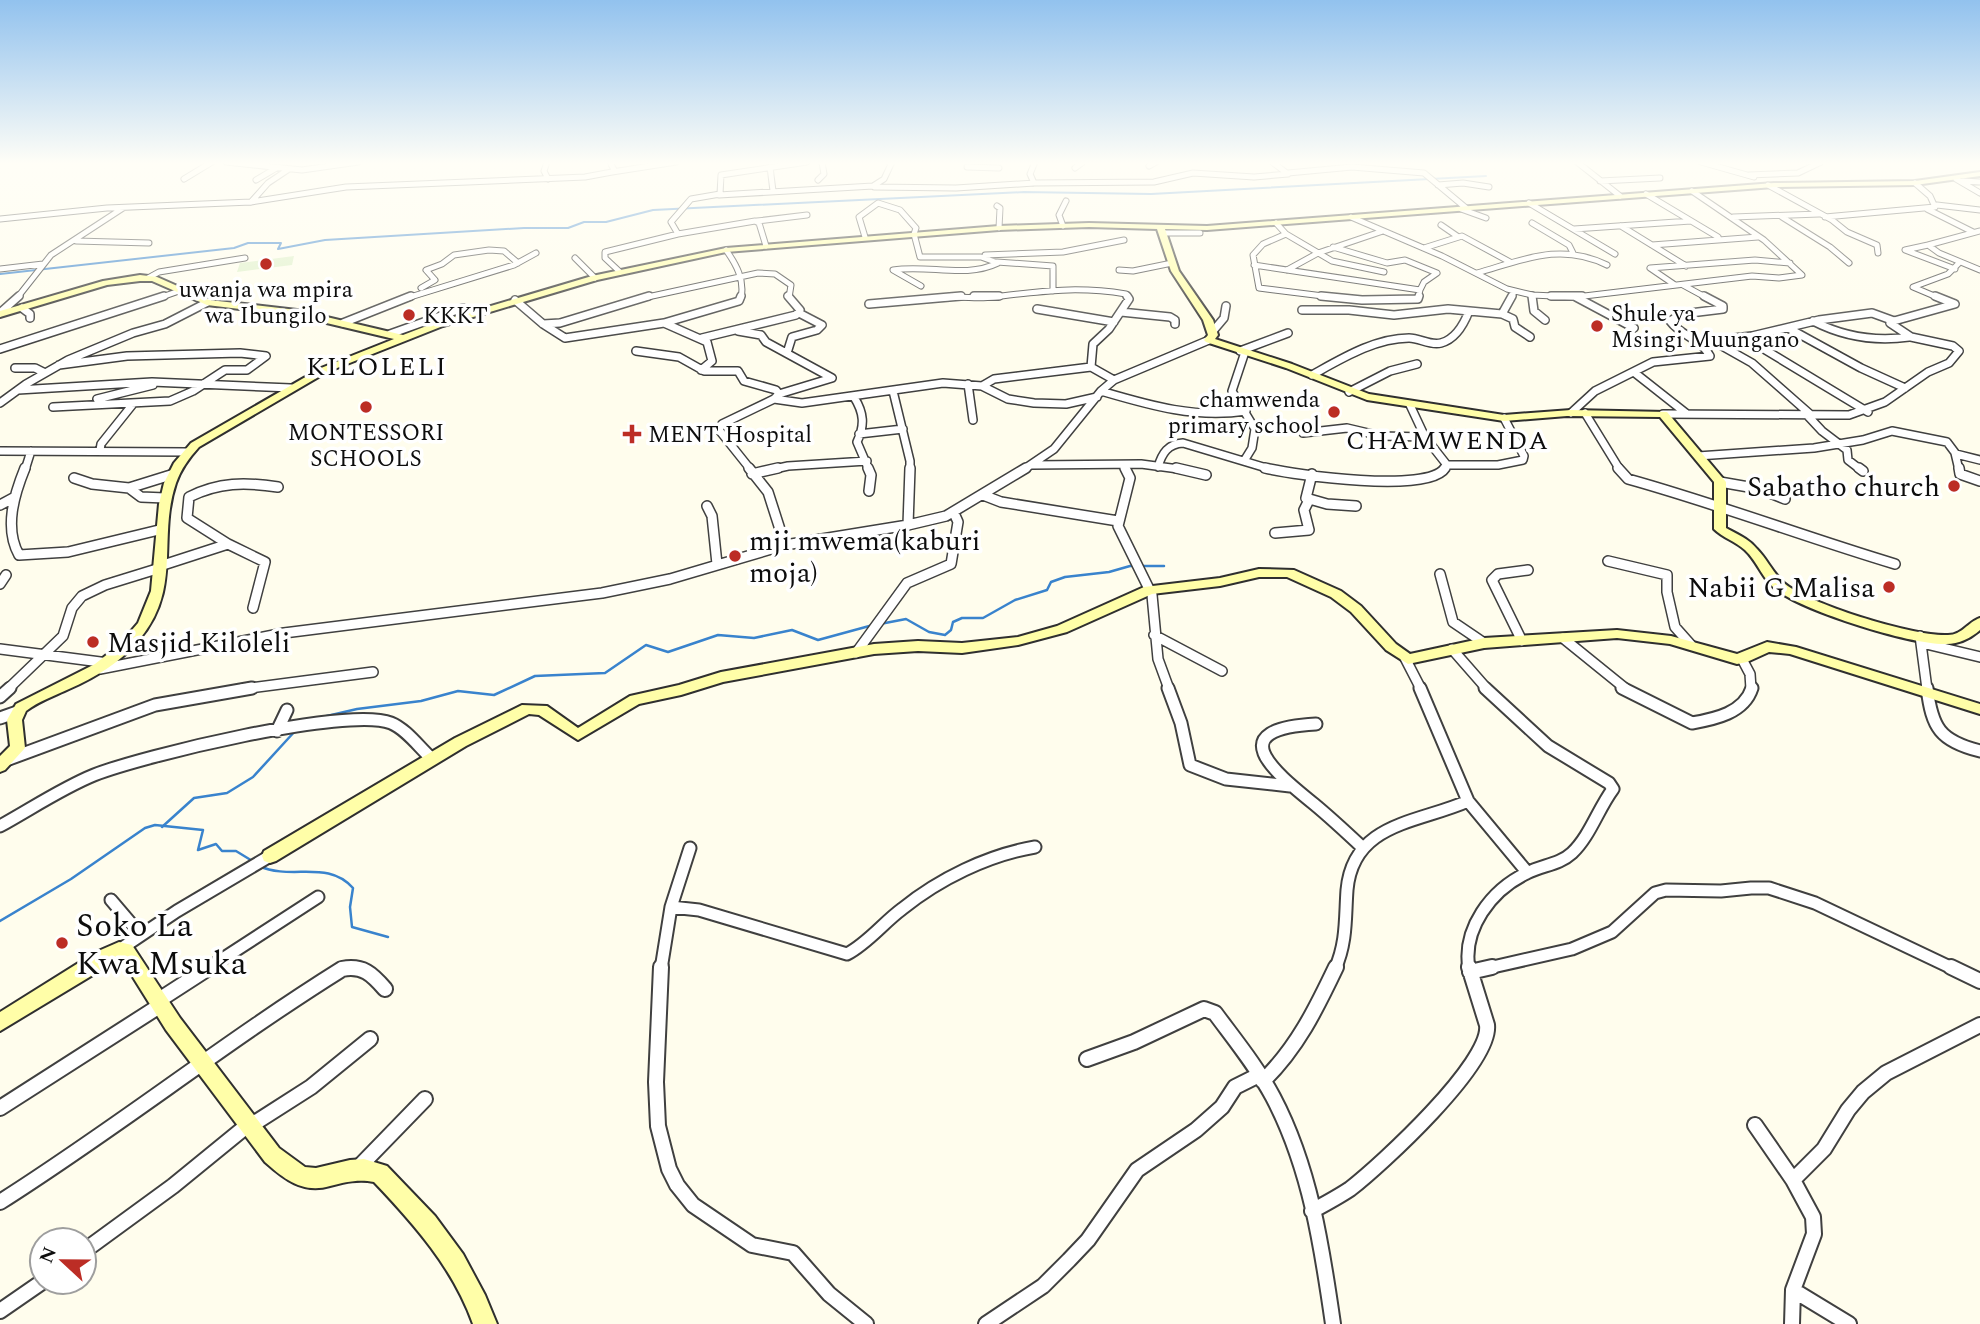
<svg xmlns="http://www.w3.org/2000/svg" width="1980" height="1324" font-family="Spectral,serif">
<rect width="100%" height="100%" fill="#fffded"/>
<path fill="#def0c8" d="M294 256 292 265 237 272 240 263Z"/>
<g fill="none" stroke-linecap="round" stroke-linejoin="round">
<path stroke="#3983cd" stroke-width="2" d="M0 274 234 248 248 243H281L278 249 325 240 524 228H568L584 222H606L653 210 1024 192 1151 194 1486 176"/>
<path stroke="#3983cd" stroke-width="2.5" d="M880 624 906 619 929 632 945 635 951 630 953 622 962 618H983L1015 600 1047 590 1051 582 1065 577 1109 572 1130 566H1164
M314 719 357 709 421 701 458 691 494 695 535 676 605 673 646 645 668 652 718 635 754 638 792 630 818 640 873 625
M162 827 194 798 227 793 253 777 296 730
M259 866C292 881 327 859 353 888L350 907 352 927 388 937
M0 921 71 879 145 828 155 825 203 830 198 850 216 844 222 851H236L254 862"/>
<g stroke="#404040" stroke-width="7">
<path id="street-far4" d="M226 162 302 170 358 162
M547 162 544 171 548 179
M1577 162 1620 196
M1701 162 1754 177
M1149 166 1156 162
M770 167 773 191
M967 167 999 168
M1075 168 1083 162
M612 172 676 162
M1288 173 1352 167 1424 173 1466 208
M1749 175 1798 173 1821 162
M184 179 212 162
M1956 179 1980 193
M256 180 278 167
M818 180 824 174 822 162
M1600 181 1660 178
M1963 181 1980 182
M1034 183 1030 174 1035 162
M1438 185 1463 183 1489 187
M1768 185 1832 220 1847 232 1877 245 1878 253
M874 187 956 188 1034 183 1154 182 1193 173 1254 177 1288 174 1272 162
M1646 194 1718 237
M719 195 873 186 884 179 892 162
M251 202 268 183 289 169
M1529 203 1615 254
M1937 205 1980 210
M997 206 1000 208 999 228
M1461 209 1486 218
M1927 209 1973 232
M1351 217 1442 256 1507 289 1532 295 1576 297 1752 276 1779 278 1802 275 1764 240 1692 191
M1733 217 1819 214
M1782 217 1830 247 1849 263
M1825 217 1935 207 1930 196 1915 183
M0 219 107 208 251 202 346 187 585 177 612 172 614 170 610 162
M757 221 807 215
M1276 223 1286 234 1263 244 1253 255 1259 288 1339 298
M1532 223 1569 245 1573 253
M1441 225 1457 236
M1063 226 1059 215 1066 201
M1621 226 1686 266
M1574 229 1691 221
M1980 231 1928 245 1939 253 1980 270
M1165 233H1200
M678 234 755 221 759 223 766 246
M1286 234 1332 261 1384 272
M865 237 859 217 878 203 900 210 916 228 914 234 920 257H981L998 263C965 279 928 264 893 270L921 286
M76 241 149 243
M1652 245 1758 237
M1928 245 1905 250 1955 269
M1424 248 1462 236 1510 262
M726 250C736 264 745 280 741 298
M985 255 1063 252 1124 240
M575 258 595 278
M997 262 1053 266V291
M1254 265 1420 290 1424 282 1437 273 1405 260 1387 263 1333 247
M0 269 43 264
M1119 270 1133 271 1172 263
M1287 270 1318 253 1383 231
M620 272 605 258V252L678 234 671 222 691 199 720 194 721 175 807 162
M1477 273C1523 260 1560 242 1607 265
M148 278 159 272 245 258
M1675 285 1650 268 1755 260 1790 263
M1683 285 1707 298
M421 288 435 280 426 270 442 264 454 255 489 250 504 251 518 263
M1532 295V298
M17 298 51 255 123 208
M159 298 179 291
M407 298 514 265 536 253
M643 298 758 273 775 274 791 285 789 298
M944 298C961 296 977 299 994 297 1042 291 1077 286 1126 294L1128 298
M1418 298 1420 290
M1511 298 1514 292
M1939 298 1913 287 1948 274 1960 262"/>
</g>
<g stroke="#404040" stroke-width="10">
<path id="street-far3" d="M974 296H999
M1321 296 1362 300 1418 299 1419 296
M1532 296 1534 311 1545 320
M1551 296H1582
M1576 297 1634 328
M515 300 543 324 565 338 664 323 707 342 712 361 701 370
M869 304 961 296
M22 308 30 314V318
M1037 309 1114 322
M1302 310H1349L1394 315 1448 309 1502 314 1512 296
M1121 312 1170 317 1175 320V324
M0 313 19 296
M1502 314 1513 319 1515 327 1530 337
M1813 321C1844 337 1874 342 1909 337
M343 323 411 296
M664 323 739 301 741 296
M543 324 560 323 649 296
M1790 329 1861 368 1905 388
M738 331 761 335 766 342 832 378 779 394
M1213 331 1224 318 1226 306
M390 334 463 308
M1744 337 1868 412
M702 338 796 315 800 310 788 296
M1713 341 1752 363 1811 415
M1698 342 1752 336 1819 320 1872 313 1894 321 1955 304 1935 296
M0 349 164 296
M636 351 679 357 704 371H738L744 381 776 390 779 394 774 399 722 424 719 430 751 470
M1240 351 1288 333
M787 353 792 337 817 330 822 325 799 313
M15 368H35L45 373
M1635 373 1687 414
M1312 375C1341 359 1375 338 1409 338 1420 338 1430 346 1441 343 1456 339 1464 324 1469 311
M1114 380 1091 367 1093 344 1109 329 1129 299 1127 296
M968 384 973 420
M982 386 994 379 1091 367
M18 390 152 382 291 388
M893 391 910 461V470
M1101 391C1149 405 1195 419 1246 411
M1349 392 1390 371 1417 364
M854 397C864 413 865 425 857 442L869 470
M97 399 153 385
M774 399 802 403 943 383 982 386 1008 399 1034 403 1066 404 1097 397
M0 403 26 384 68 360 133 333 165 324 208 302
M1410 405 1425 437 1447 465 1444 470
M53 407 170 401 193 391 225 370H247L266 356 240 353 127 356 59 365
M1571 413 1595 391 1653 362 1710 356C1701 339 1681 336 1670 321L1682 314 1723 309V306L1704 296
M1585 413 1620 470
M1663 414 1849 415 1885 402 1928 372 1949 363 1959 351 1953 346 1911 337 1890 323 1894 321
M1808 416 1822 431 1847 450 1848 460 1861 470
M1303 433 1347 428 1381 436 1425 437
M859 434 903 429
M100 450 101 444 133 404
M0 451 187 452
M1955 453 1959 470
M1698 456 1814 448 1863 440 1892 431 1947 442 1956 454 1980 460
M1244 461 1252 448 1255 429 1232 391 1245 352
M1032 465 1141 464 1186 470
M1124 465 1126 470
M1447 465H1498L1523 460 1524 456 1504 418
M1158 467C1162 453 1168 444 1183 443L1273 470
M25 470 31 451
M770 470 788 466 867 461
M1023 470 1054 449 1101 391 1114 380 1209 340"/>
</g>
<g stroke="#404040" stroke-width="12">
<path id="street-far2" d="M25 468C14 495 4 528 19 555L68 552 163 529
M749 468 768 492 785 545
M868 468 871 475 869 491
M1125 468 1130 478 1118 526 1152 595 1158 659 1169 689
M1176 468 1206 475
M1265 468C1295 475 1429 494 1445 468
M1618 468 1628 479C1718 504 1805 537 1895 564
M1859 468 1863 471
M1959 468 1960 474 1980 481
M752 474 778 468
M1312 474 1306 498 1327 504 1356 506
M74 478 92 484 129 488 141 497 165 498
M1720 482 1760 489 1785 499
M129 488 174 474
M983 495 1001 502 1118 521
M0 505 15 497
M707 506 712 516 717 564
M908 525 910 468
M1275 533 1309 530 1304 510 1309 500
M228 544 187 518 189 497C219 482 245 482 278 487
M1608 561 1667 575V592L1675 627 1691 645
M160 566 228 544 265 562 253 608
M1440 574 1453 622 1484 643
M0 584 6 575
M1154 635 1222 671
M1920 636 1927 689
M1563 638 1626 689
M1522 641 1492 580 1498 574 1528 570
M1922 643 1980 657
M0 649 108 663
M1452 649 1487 689
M856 653 907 583 951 564 958 522 954 513
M1405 658 1421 689
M1742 659 1750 674 1751 689
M100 669 284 633 602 593 670 579 785 545 908 525 946 516 1026 468
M8 689 63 636 72 608 82 596 105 585 160 568
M242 689 373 672"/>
</g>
<g stroke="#404040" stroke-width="15">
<path id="street-far1" d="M1168 688 1181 723 1190 765 1226 779 1290 786
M1622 688 1692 723C1715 719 1744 713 1752 688
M1927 688C1932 728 1940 741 1980 751
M0 697 10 688
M0 718 17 712
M1316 724C1222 729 1272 770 1314 804 1331 818 1347 833 1363 848
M277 731 287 710
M9 759 155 705 252 688
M1468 801 1527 872
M0 826C31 809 62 788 94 775 142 756 348 706 391 723 406 729 419 747 431 758
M111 900 140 934
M671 907 699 910 847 954C868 943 883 923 902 909 939 879 988 855 1035 847
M119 950 177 911 270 856
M207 969 318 897
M343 969H363
M661 969 671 907 690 848
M1335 969C1347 942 1345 918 1347 890 1353 822 1419 823 1468 801L1420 688
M1469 969C1462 929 1491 890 1527 873 1542 865 1559 865 1572 853 1590 836 1598 809 1613 789L1609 783 1548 746 1485 688
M1484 969 1572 949 1612 932 1655 893 1666 890 1721 891 1751 888H1769L1815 903 1954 969"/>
</g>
<g stroke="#404040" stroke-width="18">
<path id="street" d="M661 967 656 1082 658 1126 669 1169 677 1185 693 1205 752 1245 793 1253 829 1294 866 1324
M1951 967 1980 981
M1470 972 1492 967
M159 1000 210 967
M1087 1059 1134 1042 1204 1009 1215 1013C1235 1040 1257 1067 1273 1097 1310 1167 1322 1247 1333 1324
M1263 1081C1297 1048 1316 1009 1336 967
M0 1108 161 1005
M1755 1125 1793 1180 1813 1217 1814 1234 1793 1290 1792 1324
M250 1126 311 1087 370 1039
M358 1168 425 1099
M1793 1180 1824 1149 1848 1110 1863 1092 1886 1073 1980 1025
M0 1202C117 1128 225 1042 342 969 363 965 372 974 385 989
M1312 1211C1325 1204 1338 1197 1350 1189 1381 1165 1492 1063 1487 1025L1469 967
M84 1251 173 1186 249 1124
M1793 1290 1849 1324
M0 1311 42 1282
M986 1324 1043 1286 1069 1260 1088 1240 1137 1170 1196 1130 1222 1107 1235 1087 1259 1075"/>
</g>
<g stroke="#2f2f2f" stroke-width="4">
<path id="secondary" d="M1980 172V176L1915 185 1774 187 1207 230 1165 229 1179 271 1213 320 1218 335 1215 339 1292 364 1369 394 1504 415 1571 410 1667 412 1726 482V528C1737 534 1749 539 1757 549 1767 559 1773 573 1784 583 1808 604 1915 637 1948 635 1962 635 1968 622 1980 618V630C1971 638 1959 644 1946 644 1911 645 1807 612 1778 591 1763 581 1758 562 1745 550 1735 541 1723 538 1714 529V482L1660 417 1567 416 1504 421 1367 400 1286 368 1206 342 1204 340 1208 335 1203 320 1171 271 1157 229 1089 227 999 230 726 252 597 280 443 326 327 372 199 447C189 458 181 469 176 483 157 539 183 589 138 641 120 663 94 678 69 689 54 696 39 701 26 711L22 720 25 748 5 770 0 772V756L10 746 7 720 16 704 95 664 119 645 138 623 151 591 159 504 164 483 174 463 191 443 321 368 394 339 297 316 207 305 152 281H140L107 285 0 317V311L103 281 140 275 157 277 209 300 297 310 403 335 437 322 592 276 726 248 999 226 1089 223 1207 226 1774 183 1915 181Z
M1259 569 1294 570 1341 591 1361 606 1396 644 1410 654 1484 638 1617 630 1671 636 1737 654 1767 642 1796 647 1980 704V714L1790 654 1769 652 1747 662 1737 664 1670 644 1617 638 1484 648 1408 664 1386 650 1351 612 1331 597 1287 577H1259L1220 586 1152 594 1067 632 1018 645 962 653 918 651 874 654 723 682 681 695 639 704 578 740 539 715 529 714 466 746 276 861 270 863 264 861 262 856 264 851 455 738 522 705 547 706 578 728 630 696 679 685 721 672 874 644 918 641 962 643 1018 637 1057 626 1144 587 1220 578Z
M119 942 132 945 180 1018 279 1148 305 1167 316 1168 350 1160 364 1159 387 1166 435 1216 463 1254 485 1295 497 1324H473C453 1268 414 1224 374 1182 358 1179 346 1182 330 1186 303 1194 284 1179 265 1162L166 1030 121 958 0 1031V1012L96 952Z"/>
</g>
<use href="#street-far4" stroke="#fff" stroke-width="5"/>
<use href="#street-far3" stroke="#fff" stroke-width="7"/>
<use href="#street-far2" stroke="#fff" stroke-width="9"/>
<use href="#street-far1" stroke="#fff" stroke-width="11"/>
<use href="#street" stroke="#fff" stroke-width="14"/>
<use href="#secondary" fill="#fffea8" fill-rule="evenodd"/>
</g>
<linearGradient id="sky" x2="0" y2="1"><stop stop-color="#92c2ee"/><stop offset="0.47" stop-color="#fffef7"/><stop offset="1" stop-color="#fffef7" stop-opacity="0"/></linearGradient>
<rect width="1980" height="347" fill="url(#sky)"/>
<g fill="#bc2d25" stroke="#fff" stroke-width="2.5">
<circle cx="266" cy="264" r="7"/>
<circle cx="409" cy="315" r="7"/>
<circle cx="1597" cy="326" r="7"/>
<circle cx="366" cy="407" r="7"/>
<circle cx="1334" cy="412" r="7"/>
<path d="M628.5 423.5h7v7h7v7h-7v7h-7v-7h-7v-7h7z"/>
<circle cx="1954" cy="486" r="7"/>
<circle cx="735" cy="556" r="7"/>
<circle cx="1889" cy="587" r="7"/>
<circle cx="93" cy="642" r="7"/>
<circle cx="62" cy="943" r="7"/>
</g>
<g text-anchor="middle" stroke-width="7" stroke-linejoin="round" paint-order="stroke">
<g font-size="23" fill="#0d0d0d" stroke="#fff" text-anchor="start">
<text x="266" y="297" text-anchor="middle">uwanja wa mpira<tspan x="266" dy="26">wa Ibungilo</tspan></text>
<text x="1611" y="321">Shule ya<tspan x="1611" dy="26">Msingi Muungano</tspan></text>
<text x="423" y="323">KKKT</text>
<text x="1320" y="407" text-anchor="end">chamwenda<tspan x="1320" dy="26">primary school</tspan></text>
<text x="366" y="440" text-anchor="middle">MONTESSORI<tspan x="366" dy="26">SCHOOLS</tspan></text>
<text x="648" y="442">MENT Hospital</text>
</g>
<g font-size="26" letter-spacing="2" fill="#0d0d0d" stroke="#fff">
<text x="377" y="375">KILOLELI</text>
<text x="1448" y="449">CHAMWENDA</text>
</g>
<g font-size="28" fill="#0d0d0d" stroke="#fff" text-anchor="end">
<text x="1940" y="496">Sabatho church</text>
<text x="749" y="550" text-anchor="start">mji mwema(kaburi<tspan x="749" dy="32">moja)</tspan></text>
<text x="1875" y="597">Nabii G Malisa</text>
<text x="107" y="652" text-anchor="start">Masjid Kiloleli</text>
</g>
<g font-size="33" fill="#0d0d0d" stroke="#fff" text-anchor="start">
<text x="76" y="936">Soko La<tspan x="76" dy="38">Kwa Msuka</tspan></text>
</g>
</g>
<g transform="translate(63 1261) rotate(292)"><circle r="33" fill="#ffffff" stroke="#9e9e9e" stroke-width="2"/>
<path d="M0-5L12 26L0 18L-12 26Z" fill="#bc2d25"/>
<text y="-10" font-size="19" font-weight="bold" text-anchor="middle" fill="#0d0d0d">N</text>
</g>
</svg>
